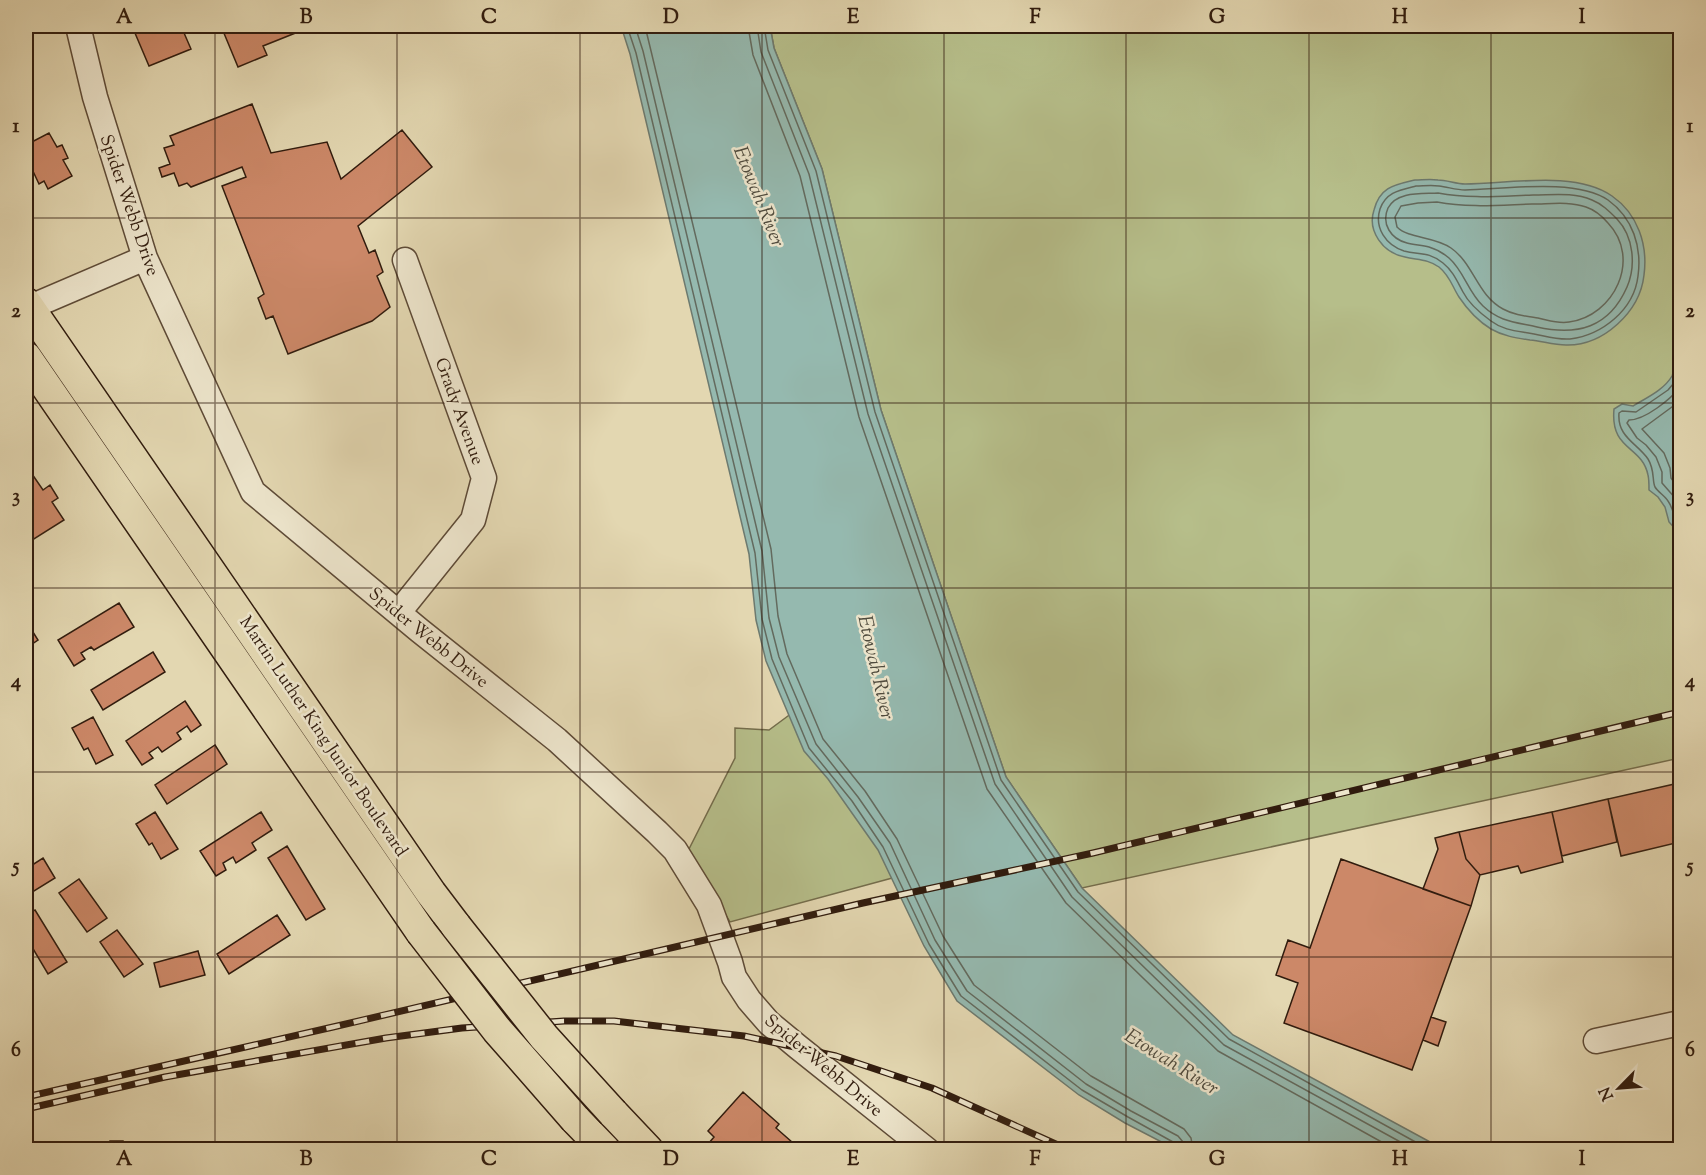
<svg xmlns="http://www.w3.org/2000/svg" width="1706" height="1175" font-family="'Sorts Mill Goudy',serif">
<rect width="100%" height="100%" fill="#e3d7b1"/>
<filter id="stains"><feTurbulence type="fractalNoise" baseFrequency=".00333" numOctaves="4"/><feColorMatrix values="0 0 0 0 .2 0 0 0 0 .09 0 0 0 0 .02 0 0 0 .5 -.17"/></filter>
<radialGradient id="worn" r=".72"><stop offset=".6" stop-color="#630" stop-opacity="0"/><stop offset="1" stop-color="#630" stop-opacity=".3"/></radialGradient>
<path fill="#b6be8a" stroke="#746d4c" stroke-width="1.5" d="M770 26H1680V758L1082 888 1006 777 881 410 822 169 774 48Z
M796 710 896 877 730 922 687 853 735 758V728L769 730Z"/>
<path fill="#95b9af" stroke="#6d7a6f" stroke-width="1.5" d="M621 26H770L774 48 822 169 881 410 1006 777 1082 888 1233 1035 1443 1149H1175L1125 1123 1079 1095 957 1001 924 946 878 850 828 779 804 751 766 661 756 620 749 554 630 54Z
M1415 180C1422 180 1430 179 1438 180 1447 180 1456 184 1465 184 1508 184 1575 170 1612 196 1638 214 1648 245 1644 275 1640 312 1603 346 1566 345 1553 345 1542 341 1530 340 1516 338 1503 336 1491 329 1478 321 1467 309 1459 297 1452 286 1450 276 1439 267 1428 259 1417 260 1405 257 1383 253 1367 231 1374 210 1380 187 1394 185 1415 180Z
M1680 353V534L1669 522 1665 507 1658 497 1649 490C1649 485 1649 479 1648 475 1642 445 1610 451 1614 409L1622 404 1633 406C1646 398 1664 390 1672 376 1676 368 1675 362 1680 353Z"/>
<g fill="none" stroke-linecap="round" stroke-linejoin="round">
<path stroke="#636a5e" stroke-width="1.5" d="M627 26 636 53 755 553 762 619 772 659 809 748 852 801 883 847 929 944 961 996 1082 1090 1128 1117 1173 1142 1177 1150
M635 26 643 51 762 551 769 618 779 657 816 744 858 797 890 843 935 940 967 991 1086 1084 1131 1111 1178 1136 1183 1142 1184 1150
M645 26 771 549 778 616 787 654 823 739 865 791 897 839 943 936 974 985 1091 1076 1184 1129 1191 1138 1193 1150
M748 26 753 55 800 176 859 417 987 789 1066 903 1218 1051 1396 1150
M757 26 761 52 809 174 868 414 995 784 1072 897 1224 1045 1415 1150
M764 26 768 50 816 171 875 412 1001 780 1078 892 1229 1039 1430 1150
M1416 186C1423 186 1431 185 1439 186 1448 187 1456 190 1465 190 1505 189 1576 178 1608 200 1633 218 1642 247 1638 276 1634 310 1602 335 1570 339 1557 340 1545 336 1534 334 1519 331 1504 331 1491 321 1480 313 1469 304 1463 292 1457 281 1453 271 1443 263 1428 251 1419 255 1404 251 1386 245 1374 228 1380 209 1386 192 1400 190 1416 186Z
M1438 193C1470 199 1501 196 1533 195 1553 195 1573 192 1592 200 1602 204 1609 211 1617 219 1634 237 1636 266 1627 287 1609 328 1577 336 1537 327 1515 322 1500 322 1483 306 1468 292 1464 271 1449 258 1443 253 1436 249 1429 247 1422 245 1414 245 1407 243 1391 239 1381 224 1388 208 1397 191 1422 194 1438 193Z
M1437 202C1469 208 1500 205 1532 204 1550 204 1569 201 1586 207 1595 210 1602 216 1608 223 1642 259 1614 316 1569 322 1558 324 1548 320 1538 318 1525 316 1514 315 1503 309 1477 295 1474 264 1451 248 1434 236 1409 239 1397 227L1395 217 1401 206 1418 203Z
M1680 364 1679 377 1668 390 1636 412 1622 411 1619 413C1617 437 1637 443 1648 459 1655 470 1652 481 1655 487 1658 492 1665 496 1668 501 1674 509 1673 518 1680 526
M1680 387C1671 399 1645 420 1629 420L1627 423 1637 438 1646 445 1656 457 1662 472V483L1676 499 1680 514
M1680 401 1642 429 1664 453 1670 468 1671 478 1680 490"/>
</g>
<path fill="#cc8868" stroke="#311c0e" stroke-width="1.5" d="M132 26H181L191 49 149 66Z
M221 26H313L263 46 267 55 238 67Z
M252 104 271 153 327 142 341 179 402 130 432 167 358 226 369 253 375 250 383 272 377 276 390 307 372 321 288 354 273 316 266 319 258 298 264 294 222 186 246 177 242 167 191 187 187 183 179 186 174 173 162 177 159 168 170 164 164 148 174 145 170 136Z
M49 133 57 147 62 145 68 158 63 160 72 176 48 189 44 181 39 184 31 167 26 170V145Z
M32 474 43 490 50 485 58 498 52 502 64 520 26 544V478Z
M119 603 134 627 94 650 91 647 81 653 85 659 74 666 58 640Z
M26 621 38 640 26 648Z
M153 652 165 672 103 710 91 690Z
M185 701 201 725 191 732 187 726 177 733 181 739 162 752 158 747 149 753 153 758 142 765 126 741Z
M93 717 113 755 96 764 88 748 84 750 72 728Z
M215 745 227 764 167 804 155 785Z
M1679 783 1680 842 1621 856 1608 799Z
M1608 799 1617 842 1562 856 1552 812Z
M155 812 178 849 161 859 152 843 149 845 136 824Z
M261 812 272 830 252 843 256 850 236 863 233 857 223 863 226 870 216 876 200 851Z
M1552 812 1563 862 1521 873 1518 866 1480 875 1466 859 1459 832Z
M1459 832 1466 859 1480 875 1471 906 1423 889 1438 849 1435 838Z
M287 846 325 909 306 920 268 858Z
M43 858 55 878 26 896V869Z
M1341 859 1471 906 1412 1070 1284 1023 1298 983 1276 975 1288 940 1310 948Z
M79 879 107 918 87 932 59 893Z
M35 910 67 962 48 974 26 937V916Z
M277 915 290 935 229 974 217 954Z
M117 930 143 964 124 977 100 942Z
M198 951 205 975 160 987 154 963Z
M1431 1017 1446 1022 1438 1046 1423 1040Z
M743 1092 779 1124 776 1128 801 1150H703L714 1137 708 1131Z
M110 1141H123V1150H110Z
M63 1145 86 1146V1150H63Z"/>
<g fill="none" stroke-linecap="round" stroke-linejoin="round">
<g stroke="#5e4b37" stroke-width="27">
<path id="minor" d="M78 26 95 97 145 258 253 492 419 630 557 740 657 832 675 850 709 905 730 962 734 977 749 1000 769 1023 798 1047 927 1150
M26 309 145 258
M399 612 473 520 484 478 405 260
M1596 1041 1680 1023"/>
</g>
<g stroke="#311c0e" stroke-width="33">
<path id="major" d="M26 303 431 893 456 926
M26 357 421 932
M613 1113 648 1150
M575 1119 605 1150"/>
</g>
<use href="#minor" stroke="#ede5cc" stroke-width="24"/>
<use href="#major" stroke="#e3d7b1" stroke-width="30"/>
<g stroke="#311c0e" stroke-width="7">
<path id="rail" d="M26 1097 333 1027 863 903 1093 853 1680 712
M26 1109 165 1077 386 1038 462 1028 564 1021H614L744 1036 836 1056 932 1088 1069 1150"/>
</g>
<use href="#rail" stroke="#ede5cc" stroke-width="4.5" stroke-dasharray="14" stroke-linecap="butt"/>
<g stroke="#311c0e" stroke-width="33" stroke-linecap="butt">
<path id="major-bridge" d="M456 926 544 1037 613 1113
M421 932 497 1030 575 1119"/>
</g>
<use href="#major-bridge" stroke="#e3d7b1" stroke-width="30"/>
</g>
<path fill="none" stroke="#311c0e" stroke-width="1.5" stroke-opacity="0.55" d="M215 26V1150M397 26V1150M580 26V1150M762 26V1150M944 26V1150M1126 26V1150M1309 26V1150M1491 26V1150M26 218H1680M26 403H1680M26 588H1680M26 772H1680M26 957H1680"/>
<g text-anchor="middle" stroke-width="5" stroke-linejoin="round" paint-order="stroke">
<g font-size="18" fill="#311c0e" stroke="#ede5cc">
<text transform="translate(130 205) rotate(71)" y="6">Spider Webb Drive</text>
<text transform="translate(460 411) rotate(70)" y="6">Grady Avenue</text>
<text transform="translate(429 637) rotate(39)" y="6">Spider Webb Drive</text>
<text transform="translate(324 736) rotate(56)" y="6">Martin Luther King Junior Boulevard</text>
<text transform="translate(824 1065) rotate(40)" y="6">Spider Webb Drive</text>
</g>
<g font-size="20" font-style="italic" fill="#4f4b3e" stroke="#ede5cc">
<text transform="translate(760 196) rotate(68)" y="7">Etowah River</text>
<text transform="translate(877 667) rotate(77)" y="7">Etowah River</text>
<text transform="translate(1172 1061) rotate(32)" y="7">Etowah River</text>
</g>
</g>
<rect width="1706" height="1175" fill="none" stroke="#e3d7b1" stroke-width="66"/>
<g transform="translate(1619 1088) rotate(245)" stroke="#ede5cc" stroke-width="4.5" paint-order="stroke">
<path d="M0-4.5L10 22L0 15L-10 22Z" fill="#311c0e"/>
<text y="-9" font-size="16" font-weight="bold" text-anchor="middle" fill="#311c0e">N</text>
</g>
<rect x="33" y="33" width="1640" height="1109" fill="none" stroke="#311c0e" stroke-width="2"/>
<g font-size="20" text-anchor="middle" font-weight="bold" fill="#311c0e">
<text x="124" y="23">A</text>
<text x="306" y="23">B</text>
<text x="489" y="23">C</text>
<text x="671" y="23">D</text>
<text x="853" y="23">E</text>
<text x="1035" y="23">F</text>
<text x="1217" y="23">G</text>
<text x="1400" y="23">H</text>
<text x="1582" y="23">I</text>
<text x="16" y="132">1</text>
<text x="1690" y="132">1</text>
<text x="16" y="317">2</text>
<text x="1690" y="317">2</text>
<text x="16" y="502">3</text>
<text x="1690" y="502">3</text>
<text x="16" y="687">4</text>
<text x="1690" y="687">4</text>
<text x="16" y="872">5</text>
<text x="1690" y="872">5</text>
<text x="16" y="1056">6</text>
<text x="1690" y="1056">6</text>
<text x="124" y="1165">A</text>
<text x="306" y="1165">B</text>
<text x="489" y="1165">C</text>
<text x="671" y="1165">D</text>
<text x="853" y="1165">E</text>
<text x="1035" y="1165">F</text>
<text x="1217" y="1165">G</text>
<text x="1400" y="1165">H</text>
<text x="1582" y="1165">I</text>
</g>
<rect width="100%" height="100%" filter="url(#stains)"/>
<rect width="100%" height="100%" fill="url(#worn)"/>
</svg>
